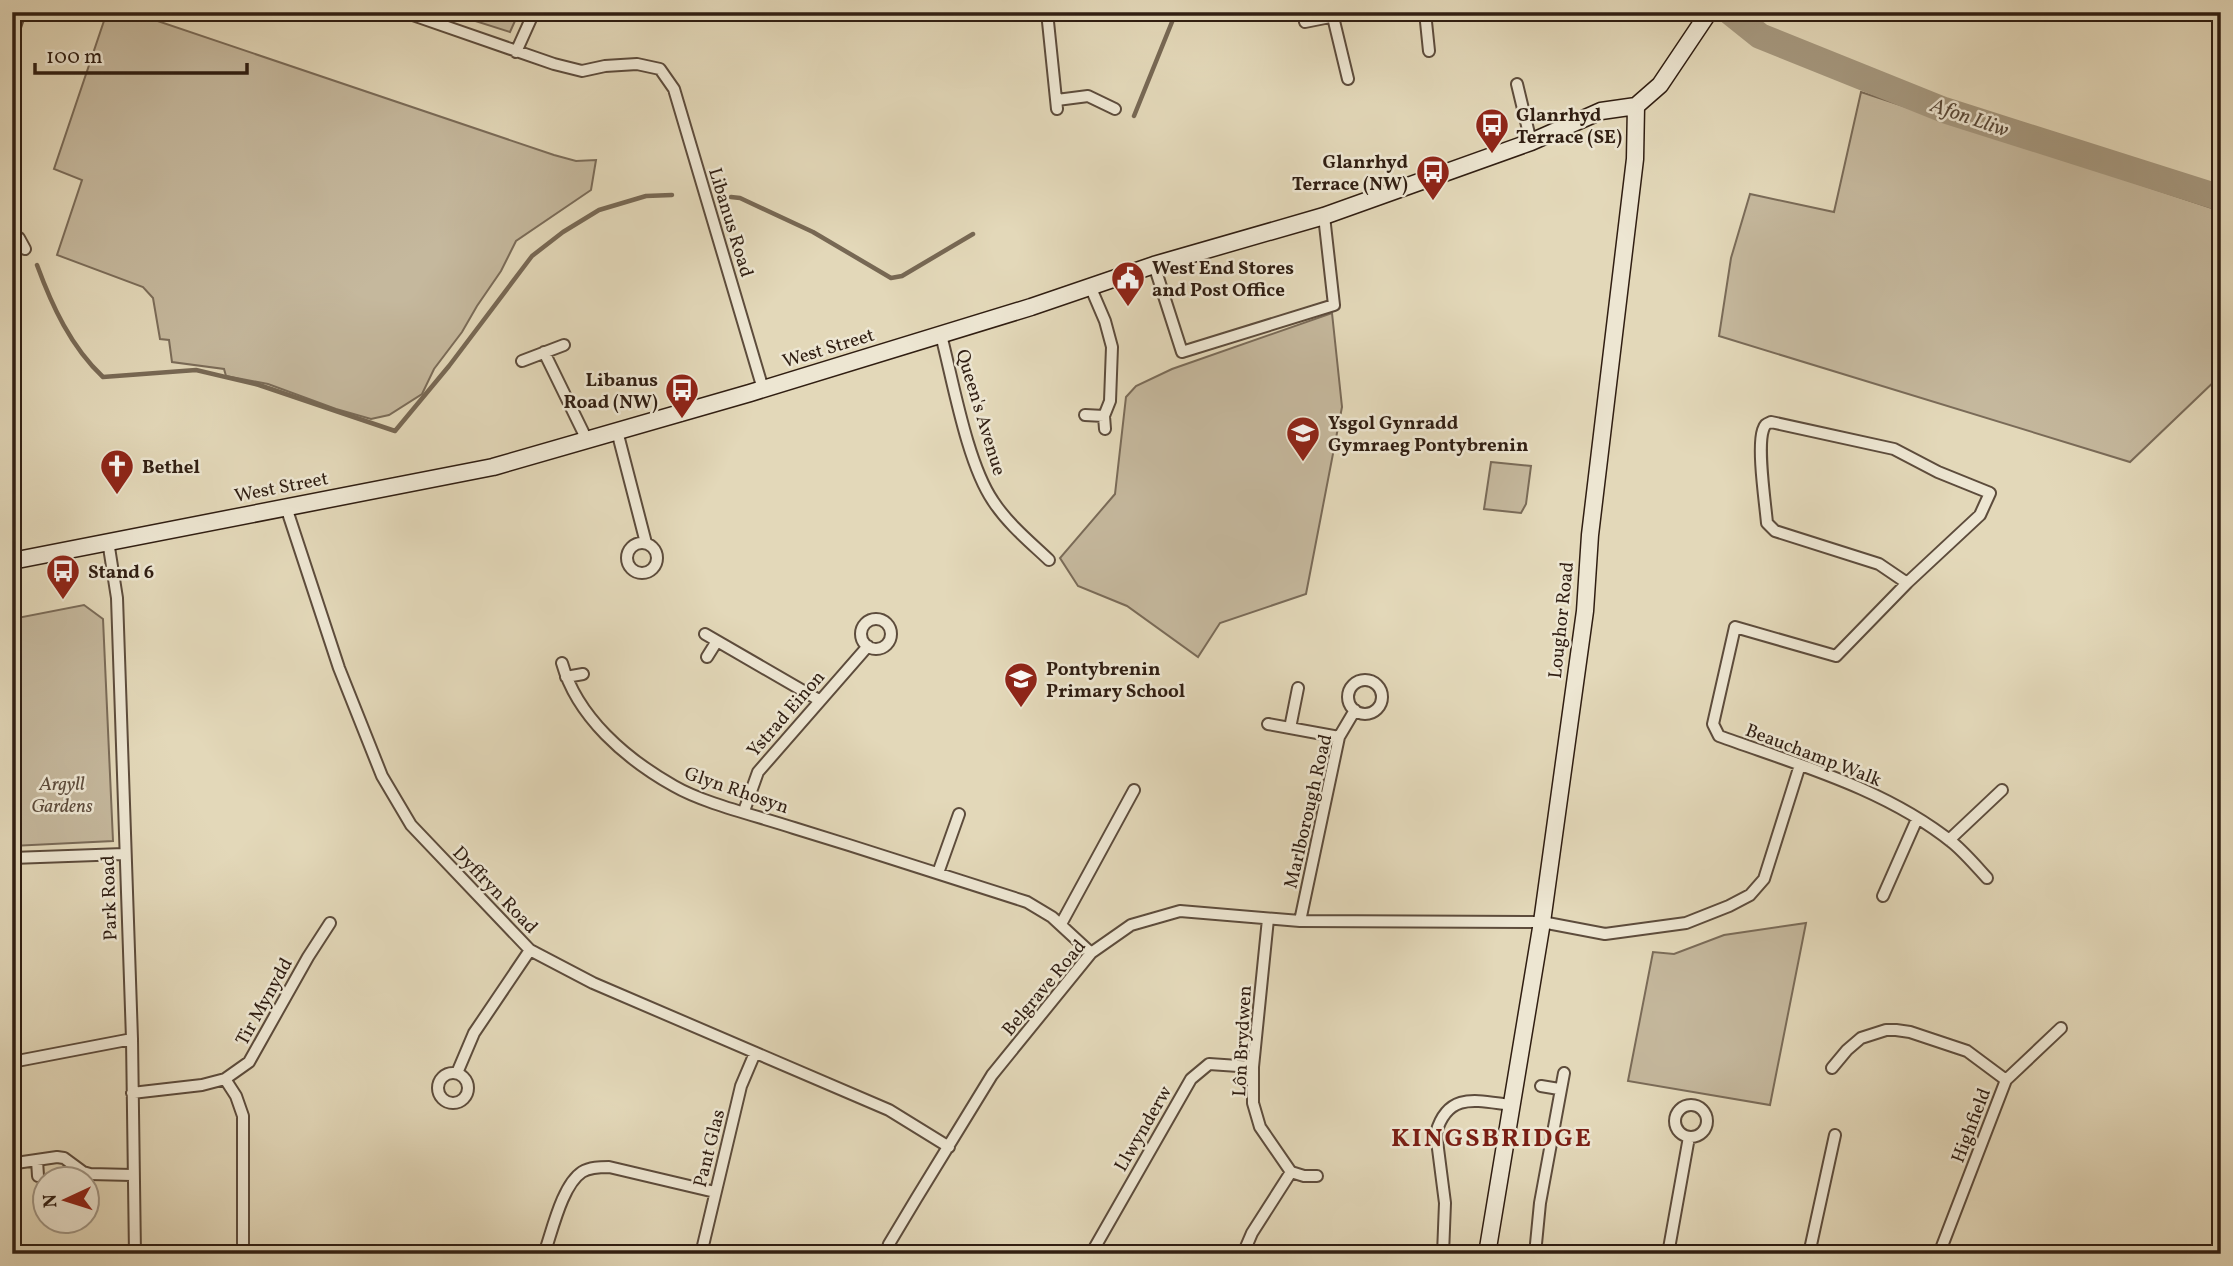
<svg xmlns="http://www.w3.org/2000/svg" width="2233" height="1266" font-family="Vollkorn,serif">
<rect width="100%" height="100%" fill="#e3d8b9"/>
<filter id="stains"><feTurbulence type="fractalNoise" baseFrequency=".00286" numOctaves="4"/><feColorMatrix values="0 0 0 0 .2 0 0 0 0 .09 0 0 0 0 .02 0 0 0 .5 -.17"/></filter>
<radialGradient id="worn" r=".72"><stop offset=".6" stop-color="#630" stop-opacity="0"/><stop offset="1" stop-color="#630" stop-opacity=".3"/></radialGradient>
<path fill="#c5b89d" stroke="#7a6b58" stroke-width="2" d="M107 12H131L554 155 576 161 596 160 591 190 516 241 501 271 477 306 462 332 434 369 422 394 389 415 371 419 336 409 268 384 226 376 224 369 172 362 169 340 160 339 153 298 143 287 57 255 82 180 54 169Z
M447 12H519L510 32Z
M1861 92 2221 211V375L2130 462 1719 336 1731 258 1750 194 1834 212Z
M1332 313 1342 407 1306 594 1220 623 1198 657 1127 606 1078 586 1060 558 1115 494 1126 397 1136 386 1172 369Z
M1491 462 1531 466 1526 504 1521 513 1484 509Z
M84 605 103 619 113 841 12 846V619Z
M1806 923 1770 1105 1628 1081 1653 952 1674 954 1724 935Z"/>
<g fill="none" stroke-linecap="round" stroke-linejoin="round">
<path stroke="#776854" stroke-width="4.5" d="M1134 116 1176 12
M731 197 740 198 813 232 891 278 902 276 973 234
M37 265C52 306 71 347 103 377L196 370 259 385 395 431 449 366 532 256 563 232 599 210 646 196 672 195"/>
<path stroke="#a69980" stroke-width="26" d="M1730 12 1760 36 1944 110 2221 198"/>
<g stroke="#5d4c3c" stroke-width="14">
<path id="street" d="M404 12 554 64 582 71 605 66 637 64 660 69 674 89 763 389
M1047 12 1057 109
M1425 12 1429 51
M1333 17 1348 79
M1305 22 1355 12
M12 36 20 12
M516 52 534 12
M1517 84 1531 142
M1057 100 1088 96 1115 109
M12 235 19 238 25 249
M1154 265 1182 352 1334 305 1324 216
M1090 286 1105 321 1112 347 1110 401 1104 416 1105 429
M941 335C953 381 967 463 993 501 1008 524 1030 542 1049 560
M544 352 587 440
M522 361 564 345
M1085 415 1104 416
M617 431 646 543
M286 507 339 668 382 776 411 825 530 950 593 983 889 1110 949 1147
M108 541 117 598 132 1039 135 1254
M627 558a15 15 0 1 1 30 0a15 15 0 1 1-30 0Z
M1907 583 1980 515 1990 493 1938 472 1894 449 1771 422C1766 424 1765 424 1763 430 1757 448 1765 501 1767 523L1775 531 1879 564 1907 583 1836 656 1735 627 1713 724 1719 736C1799 765 1886 789 1953 843 1965 853 1976 866 1987 878
M861 634a15 15 0 1 1 30 0a15 15 0 1 1-30 0Z
M705 634 819 700
M707 657 717 641
M562 663C577 717 626 759 674 786 705 804 758 816 794 828 872 852 950 877 1027 902L1052 917 1091 953
M566 677 583 674
M1348 697a17 17 0 1 1 34 0a17 17 0 1 1-34 0Z
M1268 724 1339 737
M1290 728 1298 688
M744 811 758 772 868 646
M1949 840 2002 790
M12 858 124 854
M938 873 959 814
M1883 896 1917 819
M1268 919 1253 1067V1103L1260 1127 1291 1172 1304 1176H1317
M1300 921 1339 737 1355 710
M1061 924 1134 790
M12 1062 132 1039
M1832 1068 1847 1050 1861 1038 1886 1030H1896L1910 1032 1967 1051 2006 1080
M457 1073 474 1033 530 950
M438 1088a15 15 0 1 1 30 0a15 15 0 1 1-30 0Z
M225 1079 236 1096 243 1116V1254
M1541 1086 1559 1089
M132 1093 202 1085 225 1079 249 1062 308 957 330 923
M1675 1121a16 16 0 1 1 32 0a16 16 0 1 1-32 0Z
M37 1160 38 1176
M16 1163 57 1157 64 1158 83 1172 90 1174 132 1175
M544 1254C552 1232 562 1185 582 1172 590 1167 600 1167 609 1167L715 1192
M701 1254 741 1086 755 1053
M886 1254 889 1244 916 1199 992 1075 1091 953 1131 925 1180 911 1300 921 1542 922 1605 934 1686 923 1729 906 1750 895 1764 879 1800 765
M1091 1254 1191 1079 1209 1064 1253 1067
M1243 1254 1252 1233 1291 1172
M1443 1254 1445 1203 1436 1133C1448 1091 1477 1101 1511 1105
M1535 1254 1540 1203 1564 1073
M1668 1254 1689 1137
M1809 1254 1835 1135
M1939 1254 2006 1080 2061 1028"/>
</g>
<g stroke="#301e12" stroke-width="19">
<path id="secondary" d="M12 561 493 467 750 393 1031 307 1154 265 1324 216 1531 142 1601 111 1636 106
M1487 1254 1542 922 1585 611 1590 535 1635 159 1636 106 1660 85 1709 12"/>
</g>
<use href="#street" stroke="#ede6d2" stroke-width="10"/>
<use href="#secondary" stroke="#ede6d2" stroke-width="16"/>
</g>
<defs>
<g id="bus-pin" transform="scale(1.75)"><path d="M0 17L-7.5 6A9.5 9.5 0 1 1 7.5 6Z" fill="#8f2418" stroke="#ede6d2"/><path d="M-5-6H5V4H4V6H2V4H-2V6H-4V4H-5ZM-3.5-4V0h7V-4ZM-3.5 1.2v1.5H-2V1.2ZM2 1.2v1.5H3.5V1.2Z" fill="#fff"/></g>
<g id="civic-pin" transform="scale(1.75)"><path d="M0 17L-7.5 6A9.5 9.5 0 1 1 7.5 6Z" fill="#8f2418" stroke="#ede6d2"/><path d="M-.6-6.5H3V-4.5H.6V-3L4-1V1h2V6H-6V1h2V-1L-.6-3ZM-1.2 2.5V6h2.4V2.5Z" fill="#fff"/></g>
<g id="school-pin" transform="scale(1.75)"><path d="M0 17L-7.5 6A9.5 9.5 0 1 1 7.5 6Z" fill="#8f2418" stroke="#ede6d2"/><path d="M0-5L7-2L0 1L-7-2ZM-4 1L0 2.5L4 1V4Q0 6-4 4Z" fill="#fff"/></g>
<g id="church-pin" transform="scale(1.75)"><path d="M0 17L-7.5 6A9.5 9.5 0 1 1 7.5 6Z" fill="#8f2418" stroke="#ede6d2"/><path d="M-1.2-6h2.4v3.5h3.3v2.4h-3.3V6h-2.4V-.1h-3.3v-2.4h3.3Z" fill="#fff"/></g>
</defs>
<g fill-rule="evenodd">
<use href="#bus-pin" x="1492" y="125"/>
<use href="#bus-pin" x="1433" y="172"/>
<use href="#civic-pin" x="1128" y="278"/>
<use href="#bus-pin" x="682" y="390"/>
<use href="#school-pin" x="1303" y="433"/>
<use href="#church-pin" x="117" y="466"/>
<use href="#bus-pin" x="63" y="571"/>
<use href="#school-pin" x="1021" y="679"/>
</g>
<g text-anchor="middle" stroke-width="5" stroke-linejoin="round" paint-order="stroke">
<g font-size="19" font-weight="bold" fill="#301e12" stroke="#ede6d2" text-anchor="start">
<text x="1516" y="121">Glanrhyd<tspan x="1516" dy="22">Terrace (SE)</tspan></text>
<text x="1408" y="168" text-anchor="end">Glanrhyd<tspan x="1408" dy="22">Terrace (NW)</tspan></text>
<text x="1152" y="274">West End Stores<tspan x="1152" dy="22">and Post Office</tspan></text>
<text x="658" y="386" text-anchor="end">Libanus<tspan x="658" dy="22">Road (NW)</tspan></text>
<text x="1328" y="429">Ysgol Gynradd<tspan x="1328" dy="22">Gymraeg Pontybrenin</tspan></text>
<text x="142" y="473">Bethel</text>
<text x="88" y="578">Stand 6</text>
<text x="1046" y="675">Pontybrenin<tspan x="1046" dy="22">Primary School</tspan></text>
</g>
<g font-size="19" fill="#301e12" stroke="#ede6d2">
<text transform="translate(732 222) rotate(73)" y="7">Libanus Road</text>
<text transform="translate(828 347) rotate(-17)" y="7">West Street</text>
<text transform="translate(982 412) rotate(73)" y="7">Queen's Avenue</text>
<text transform="translate(281 486) rotate(-11)" y="7">West Street</text>
<text transform="translate(1560 620) rotate(-84)" y="7">Loughor Road</text>
<text transform="translate(785 713) rotate(-49)" y="7">Ystrad Einon</text>
<text transform="translate(1814 754) rotate(21)" y="7">Beauchamp Walk</text>
<text transform="translate(737 789) rotate(19)" y="7">Glyn Rhosyn</text>
<text transform="translate(1307 811) rotate(-77)" y="7">Marlborough Road</text>
<text transform="translate(496 889) rotate(46)" y="7">Dyffryn Road</text>
<text transform="translate(108 898) rotate(-92)" y="7">Park Road</text>
<text transform="translate(1043 987) rotate(-50)" y="7">Belgrave Road</text>
<text transform="translate(263 1001) rotate(-61)" y="7">Tir Mynydd</text>
<text transform="translate(1241 1041) rotate(-87)" y="7">Lôn Brydwen</text>
<text transform="translate(1970 1125) rotate(-69)" y="7">Highfield</text>
<text transform="translate(1142 1128) rotate(-60)" y="7">Llwynderw</text>
<text transform="translate(708 1148) rotate(-76)" y="7">Pant Glas</text>
</g>
<g font-size="19" font-style="italic" fill="#5d4c3c" stroke="#ede6d2">
<text x="62" y="790">Argyll<tspan x="62" dy="22">Gardens</tspan></text>
</g>
<g font-size="21" font-style="italic" fill="#594938" stroke="#ede6d2">
<text transform="translate(1970 117) rotate(19)" y="7">Afon Lliw</text>
</g>
<g font-size="26" font-weight="bold" letter-spacing="2" fill="#7a1f14" stroke="#ede6d2">
<text x="1492" y="1146">KINGSBRIDGE</text>
</g>
</g>
<rect width="2233" height="1266" fill="none" stroke="#e3d8b9" stroke-width="42"/>
<rect x="14" y="14" width="2205" height="1238" fill="none" stroke="#301e12" stroke-width="3.5"/>
<rect x="21" y="21" width="2191" height="1224" fill="none" stroke="#301e12" stroke-width="2"/>
<g transform="translate(66 1200) rotate(266)"><circle r="33" fill="#ede6d2" stroke="#a19685" stroke-width="2"/>
<path d="M0-5L12 26L0 18L-12 26Z" fill="#8f2418"/>
<text y="-10" font-size="19" font-weight="bold" text-anchor="middle" fill="#301e12">N</text>
</g>
<path d="M35 63v10h212v-10" fill="none" stroke="#301e12" stroke-width="3.5"/>
<text x="46" y="63" font-size="21" fill="#301e12" stroke="#ede6d2" stroke-width="5" paint-order="stroke">100 m</text>
<rect width="100%" height="100%" filter="url(#stains)"/>
<rect width="100%" height="100%" fill="url(#worn)"/>
</svg>
